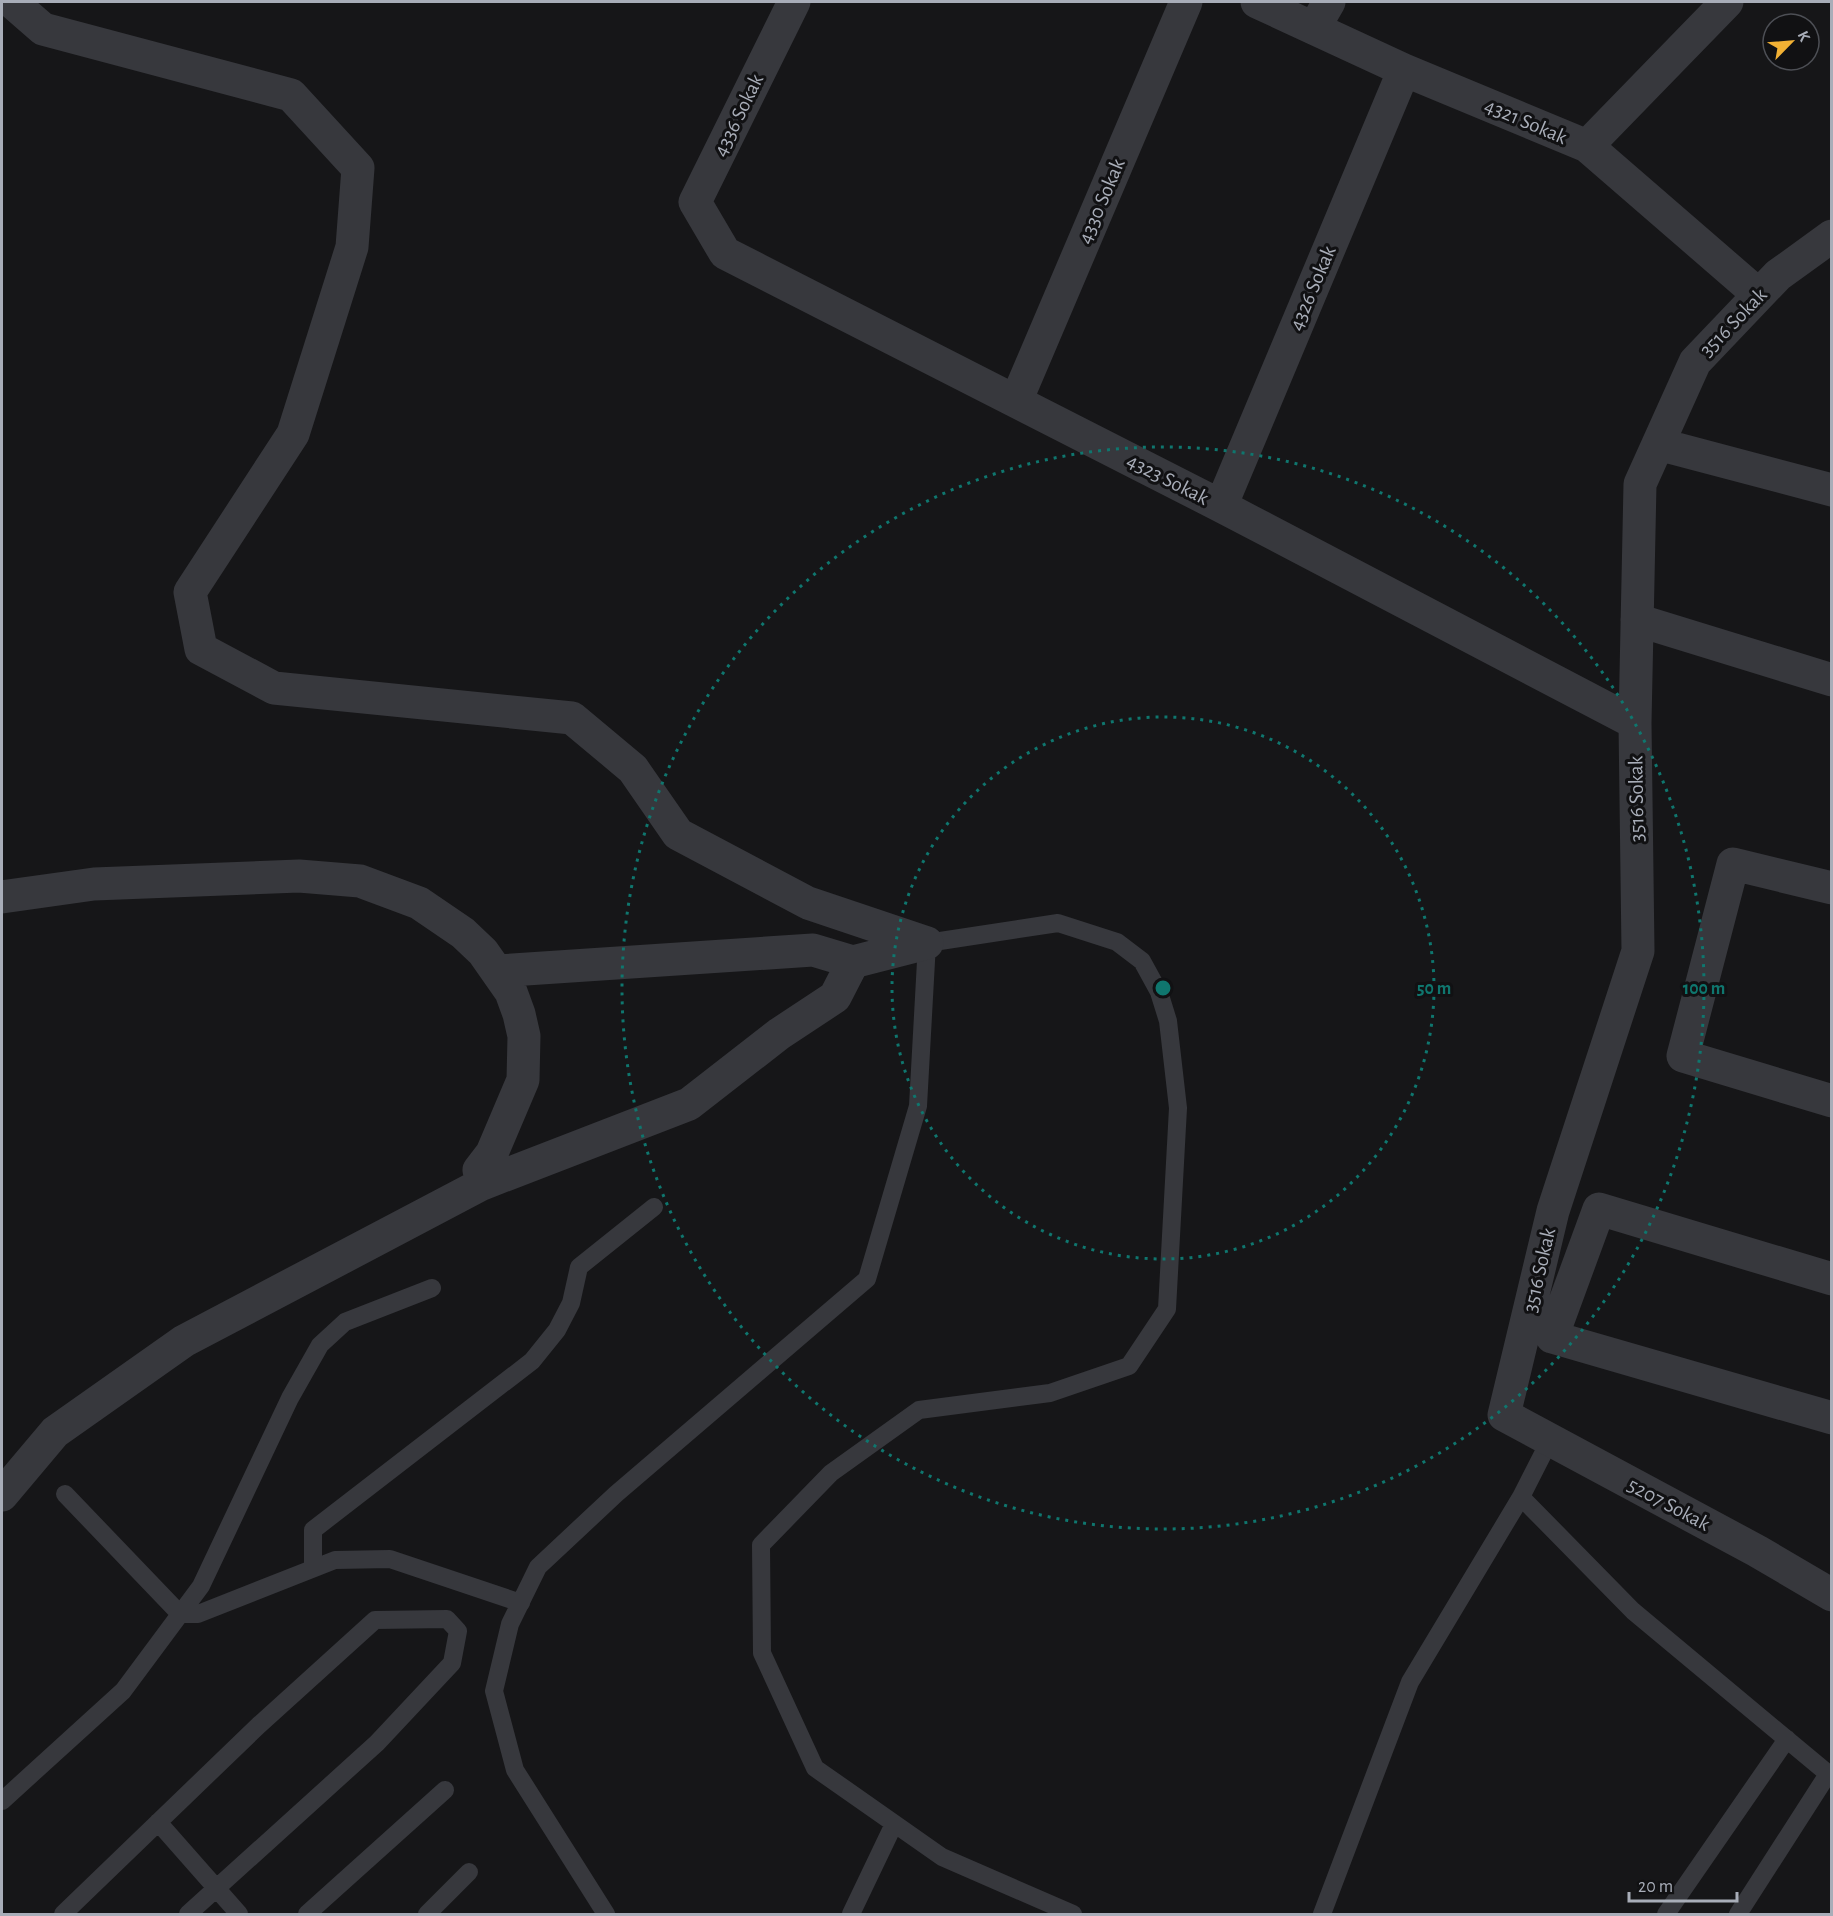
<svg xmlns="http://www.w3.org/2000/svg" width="1833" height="1916" font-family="'Alegreya Sans',sans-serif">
<rect width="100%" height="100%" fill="#161618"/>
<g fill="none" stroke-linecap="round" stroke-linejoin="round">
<path stroke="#37383d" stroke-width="18" d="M65 1494 180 1614H198L335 1560 390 1559 521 1603
M1521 1497 1550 1440
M313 1568V1530L532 1361 557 1330 571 1303 579 1267 654 1207
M2 1801 123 1691 201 1586 290 1398 320 1345 345 1322 432 1288
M158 1822 239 1914
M63 1914 259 1725 375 1620 447 1619 458 1631 452 1663 377 1743 188 1914
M307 1914 445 1790
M427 1914 469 1872
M606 1914 515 1770 494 1691 510 1624 538 1567 616 1494 867 1279 918 1106 927 943 1058 923 1117 942 1142 961 1159 992 1168 1021 1178 1108 1167 1309 1129 1366 1050 1393 919 1410 831 1473 761 1545 762 1653 815 1768 942 1857 1073 1914
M851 1914 894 1824
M1322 1914 1410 1682 1521 1497 1633 1611 1832 1777
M1666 1914 1787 1739
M1738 1914 1828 1774"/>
<path stroke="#37383d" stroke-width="33" d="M12 2 43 29 291 95 358 168 352 247 293 434 190 592 201 649 274 688 572 718 633 769 678 834 808 903 927 943
M794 2 695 202 725 253 1221 506 1635 723
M1257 2 1404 70 1587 146 1759 295
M1314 28 1329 2
M1587 146 1727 2
M1832 236 1778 275 1695 362 1640 484 1635 723 1638 951 1553 1211 1504 1415 1757 1551 1832 1595
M1016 401 1186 2
M1658 444 1832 490
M1221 506 1404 70
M1637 620 1832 680
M1832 888 1733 864 1683 1056 1832 1101
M2 897 94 884 299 876 360 881 419 903 463 933 483 952 511 992 519 1014 524 1036 523 1080 492 1153 479 1170 482 1184
M498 971 813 950 853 962
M1832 1279 1599 1209 1552 1337 1832 1418
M2 1495 55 1432 184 1341 482 1184 689 1104 779 1034 835 997 853 962 927 943"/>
</g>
<g fill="none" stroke="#0f766e" stroke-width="3" stroke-dasharray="3 6">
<circle cx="1163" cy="988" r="271"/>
<circle cx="1163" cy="988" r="541"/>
</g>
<g text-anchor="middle" stroke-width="6" stroke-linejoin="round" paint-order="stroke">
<g font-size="21" fill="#a8adb8" stroke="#111113">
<text transform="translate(738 115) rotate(-64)" y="7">4336 Sokak</text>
<text transform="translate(1526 121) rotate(23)" y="7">4321 Sokak</text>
<text transform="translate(1101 201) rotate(-67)" y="7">4330 Sokak</text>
<text transform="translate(1312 288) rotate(-67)" y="7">4326 Sokak</text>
<text transform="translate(1733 322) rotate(-46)" y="7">3516 Sokak</text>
<text transform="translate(1168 479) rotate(27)" y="7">4323 Sokak</text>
<text transform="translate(1636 799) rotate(-91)" y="7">3516 Sokak</text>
<text transform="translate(1539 1270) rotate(-77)" y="7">3516 Sokak</text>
<text transform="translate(1669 1504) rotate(28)" y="7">5207 Sokak</text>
</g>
</g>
<circle cx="1163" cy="988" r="9" fill="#0f766e" stroke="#111113" stroke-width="3"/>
<g font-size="18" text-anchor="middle" font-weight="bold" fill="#0f766e" stroke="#111113" stroke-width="6" stroke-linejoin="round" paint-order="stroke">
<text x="1434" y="994">50 m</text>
<text x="1704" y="994">100 m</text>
</g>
<rect width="1833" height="1916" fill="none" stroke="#a8adb8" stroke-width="6"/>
<g transform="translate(1791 42) rotate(65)"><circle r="28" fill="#111113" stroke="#4d4f55" stroke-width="1.5"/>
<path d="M0-4.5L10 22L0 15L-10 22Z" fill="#f2b134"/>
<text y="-9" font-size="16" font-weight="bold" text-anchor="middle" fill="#a8adb8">K</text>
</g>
<path d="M1629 1892v9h108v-9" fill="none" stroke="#a8adb8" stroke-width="3"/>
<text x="1638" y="1892" font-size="18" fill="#a8adb8" stroke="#111113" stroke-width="4.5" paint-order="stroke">20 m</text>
</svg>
